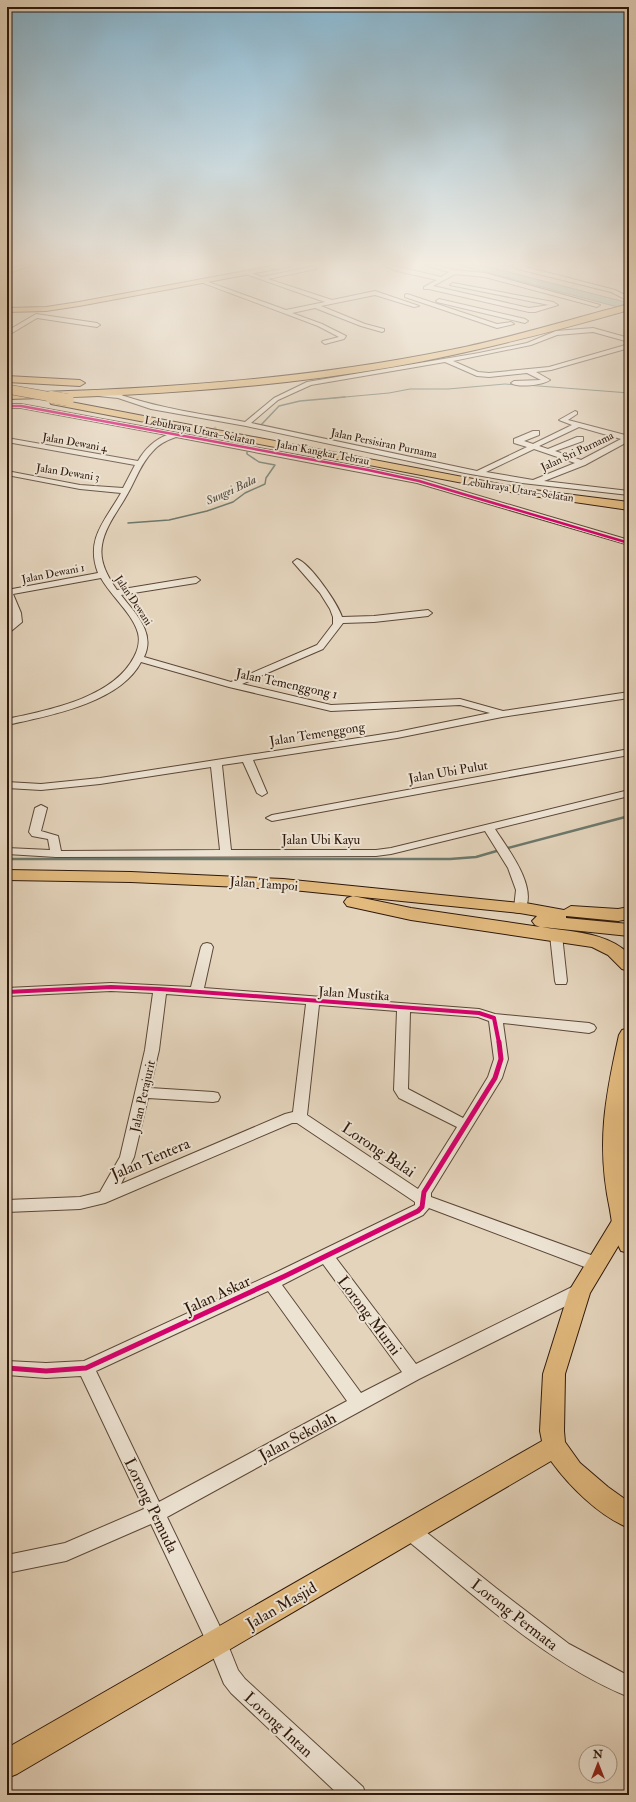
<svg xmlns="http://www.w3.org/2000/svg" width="636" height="1802" font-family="'IM FELL Double Pica',serif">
<rect width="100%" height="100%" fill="#e4d4bc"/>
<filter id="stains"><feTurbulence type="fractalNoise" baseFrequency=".005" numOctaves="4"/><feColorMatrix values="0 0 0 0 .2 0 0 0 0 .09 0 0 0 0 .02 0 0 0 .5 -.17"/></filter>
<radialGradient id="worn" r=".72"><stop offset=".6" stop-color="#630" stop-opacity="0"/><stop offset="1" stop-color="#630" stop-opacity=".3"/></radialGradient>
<path fill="#96b8ad" stroke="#6c786c" d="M459 265H481L629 303V310Z"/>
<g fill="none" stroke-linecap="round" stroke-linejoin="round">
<path stroke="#6c786c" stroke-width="1" d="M526 385 629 393
M334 398 389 393 410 389H448L505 384 517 385"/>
<path stroke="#6c786c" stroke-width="1.5" d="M261 425 279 406 300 401 345 397
M128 523 169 520 207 511 233 502 245 493 265 484 266 478 275 465 259 462 247 454V452"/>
<path stroke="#6c786c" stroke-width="2.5" d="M504 849 629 816
M7 859H450L476 857 500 850"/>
<path stroke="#c0ae99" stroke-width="8" stroke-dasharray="8 4" stroke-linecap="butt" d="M211 434 220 428"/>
<g stroke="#5c4737" stroke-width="2">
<path id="minor" d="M24 265H32L7 274V270Z
M382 265H390L441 277 449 272 425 265H434L454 270 485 273 600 305 597 307 485 277 455 274 433 286 529 308 549 305 450 285 453 283 553 302 558 305 535 312H529L429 289H424V287L437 280 397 271Z
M511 265H518L615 290 629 297V301L611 292 518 269Z
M314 266 316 267V269L268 279 332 300 375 291 419 306 414 307 375 295 321 306 365 324 384 329V331L382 332 361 326 315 308 292 313 322 324 346 336 344 339 325 344 322 342 323 341 339 337 318 326 198 281 203 280 286 310 325 302 243 273 246 271 262 277Z
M407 294 497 324 511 322 514 324 497 328 405 297V295Z
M439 299 525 319 528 321 525 323 437 302 436 301Z
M36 314 97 323 100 325 97 327 37 318 7 336V331Z
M593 328 629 338V342L593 332 557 335 531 345 453 361 478 372 489 373 549 367 629 344V348L551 370 536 372 550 380C543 385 518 388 511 383L514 381 541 380 527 373 489 377 477 376 445 362 311 385 278 400 251 423 477 471 527 447 514 443V439L533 431H539V435L524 441 533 444 572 425 559 420 575 411 577 412V414L568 420 629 436V441L585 465 544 481 629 491V495L522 483 465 473 246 426 151 409 118 398 98 396 95 394C100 390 117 393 124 396 163 409 204 414 245 422L274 398 307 382 479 353 527 343 556 331ZM579 427 621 439 581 460 555 451 583 441V437H577L548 449 539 446ZM534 449 575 463 533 480 486 472Z
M7 404H21L368 468 422 479 629 540V545L417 483 176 437C167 440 159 444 153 451 141 463 136 479 128 493 119 510 105 526 102 545 99 562 108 577 117 590L196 577 200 580 196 583 121 595C135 613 156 633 144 657L231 682 317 645 333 624V617L330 609 320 593 293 562 297 559C310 563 338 604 342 617L374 616 428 610 432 613 428 616 374 622 343 623 323 649 242 684 331 705 460 699 503 711 629 692V698L502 717 397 738 253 760 267 793 262 796 257 793 243 762 222 765 231 850H376L391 848 629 790V796L495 829C507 848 539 888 524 911H516L514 908 516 890 508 868 485 831 391 854 376 856 56 857 7 854V848L50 850 48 839 32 836 29 832 35 808 41 805 47 808 41 831 58 836 61 851 220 850 211 767 100 784 41 790 7 788V782L41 784 100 778 397 732 490 713 460 705 331 711 229 687 141 662C120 703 48 716 7 725V719C49 710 113 698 134 657 138 650 140 641 138 633 133 614 111 596 101 578L13 594 21 613 22 622 10 632 7 633V625L12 621C13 610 7 602 7 590L98 573C85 539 105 521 121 493L80 489 7 475V471L80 485 123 488 135 465 7 442V438L138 461C145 449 154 440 167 435L21 408H7Z
M629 749V755L272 821 266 818 272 815Z
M556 931 560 932 562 935 567 981 566 984H556L555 981 550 935 552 932Z
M207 943 211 944 213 947 204 988 479 1009 495 1014 589 1023 594 1025 596 1028 594 1031 589 1033 503 1023 508 1059 502 1078 431 1193V1197L602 1259 604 1264 602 1269 596 1270 590 1269 429 1208 423 1215 336 1258 416 1364 574 1286 580 1284 586 1286 588 1291 586 1296 419 1379 167 1517 224 1635 238 1670 245 1679 363 1787 366 1795H339L231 1693 224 1684 209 1647 151 1524 66 1561 7 1573V1555L65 1543 144 1509 81 1376 46 1378 7 1375V1361L46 1363 84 1361 279 1271 415 1205V1202L297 1123H292L105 1203 80 1209 7 1212V1200L80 1197 100 1192 120 1157 145 1050 153 993 111 991 7 996V988L111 983 191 987 201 947 203 944ZM166 994 306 1004 293 1112 285 1114 121 1184 134 1157 148 1098 213 1102 218 1101 220 1097 218 1093 213 1092 150 1088 159 1050ZM319 1005 397 1011 394 1090 399 1098 457 1127 418 1189 307 1115ZM410 1012 478 1017 489 1021 494 1059 488 1077 463 1118 408 1089ZM323 1264 402 1372 361 1393 282 1285ZM268 1291 347 1401 159 1502 96 1371Z
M409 1521 416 1524 496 1588 569 1644 629 1676V1697C545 1663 472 1593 402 1536L400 1530 402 1524Z"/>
</g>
<g stroke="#2e180b" stroke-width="2">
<path id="major" d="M277 265H292L288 267 79 306 46 311 7 312V308L46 307 79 302Z
M7 870 131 872 283 879 520 903 526 904 528 908 526 912 520 913 283 889 131 882 7 880Z
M623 1212 629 1214V1228L590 1293 565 1374 564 1431 565 1442 580 1463 608 1487 629 1502V1528C599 1516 569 1486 551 1461L17 1774 7 1778V1748L542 1441 540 1431 543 1374 569 1291 616 1214Z"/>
</g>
<g stroke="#2e180b" stroke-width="2">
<path id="highway" d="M629 304V310C551 332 472 353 392 367 265 389 136 396 7 399V393C154 389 301 380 445 351 507 339 567 320 629 304Z
M7 376 80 380 85 383 80 386 7 382Z
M55 399 526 489 629 502V510L526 495 51 404 50 402 51 400Z
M353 896 411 908 540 927 535 925 532 921 537 916 514 912 511 908 514 904 520 902 564 910 571 906 618 909 629 907V919L618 921 566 916V918L629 924V936L542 927C571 932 607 932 629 954V971L622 969 608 955 592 947 411 920 347 906 344 902 347 898Z
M629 1028V1083L624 1130 626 1168 629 1191V1253L621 1251C614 1238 612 1223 610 1210 596 1145 605 1098 619 1035L622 1030Z"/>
</g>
<use href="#minor" fill="#ede3d3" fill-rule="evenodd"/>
<use href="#major" fill="#e2ba7e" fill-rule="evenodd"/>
<use href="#highway" fill="#e2ba7e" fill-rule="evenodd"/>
<g stroke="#2e180b" stroke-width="10" stroke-linecap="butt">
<path id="highway-bridge-far1" d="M7 389 57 398"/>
</g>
<g stroke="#2e180b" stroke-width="12" stroke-linecap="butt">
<path id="highway-bridge" d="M51 397 68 400"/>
</g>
<use href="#highway-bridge-far1" stroke="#e2ba7e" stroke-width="9"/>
<use href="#highway-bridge" stroke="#e2ba7e" stroke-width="12"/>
<g stroke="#ede3d3" stroke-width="4">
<path id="cycleway-far2" d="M7 406H21L368 470 419 481 629 543"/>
</g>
<g stroke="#ede3d3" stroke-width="6">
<path id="cycleway-far1" d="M7 992 111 987 160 989 479 1013 494 1018 499 1043"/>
</g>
<g stroke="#ede3d3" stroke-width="8">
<path id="cycleway" d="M7 1368 46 1371 86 1368 285 1276 418 1211 422 1207 424 1192 495 1078 501 1059 499 1042"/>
</g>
<use href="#cycleway-far2" stroke="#d6006c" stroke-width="2.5"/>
<use href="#cycleway-far1" stroke="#d6006c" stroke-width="4"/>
<use href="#cycleway" stroke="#d6006c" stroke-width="5"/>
</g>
<linearGradient id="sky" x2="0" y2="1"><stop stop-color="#87b6d0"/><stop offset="0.51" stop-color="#f3ece1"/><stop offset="1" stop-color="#f3ece1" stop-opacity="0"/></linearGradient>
<rect width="636" height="517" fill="url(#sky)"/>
<g text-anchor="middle" stroke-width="4" stroke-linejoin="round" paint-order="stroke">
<g font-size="11" fill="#2e180b" stroke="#ede3d3">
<text transform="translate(200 430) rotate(11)" y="4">Lebuhraya Utara–Selatan</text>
<text transform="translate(75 442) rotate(10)" y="4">Jalan Dewani 4</text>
<text transform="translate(384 443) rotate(12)" y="4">Jalan Persisiran Purnama</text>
<text transform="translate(577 451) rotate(-25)" y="4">Jalan Sri Purnama</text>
<text transform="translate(323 452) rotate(11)" y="4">Jalan Kangkar Tebrau</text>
<text transform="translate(68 472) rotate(9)" y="4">Jalan Dewani 3</text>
<text transform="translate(518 489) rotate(9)" y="4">Lebuhraya Utara–Selatan</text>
<text transform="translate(53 573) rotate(-11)" y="4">Jalan Dewani 1</text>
<text transform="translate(134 600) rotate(56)" y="4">Jalan Dewani</text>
</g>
<g font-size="12" font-style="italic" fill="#4d483c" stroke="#ede3d3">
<text transform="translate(231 490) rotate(-25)" y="4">Sungei Bala</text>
</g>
<g font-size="13" fill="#2e180b" stroke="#ede3d3">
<text transform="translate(287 683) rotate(12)" y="5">Jalan Temenggong 1</text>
<text transform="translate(317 733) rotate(-9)" y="5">Jalan Temenggong</text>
<text transform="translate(448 771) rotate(-10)" y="5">Jalan Ubi Pulut</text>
<text x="321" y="844">Jalan Ubi Kayu</text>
<text transform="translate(264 883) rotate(4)" y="5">Jalan Tampoi</text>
<text transform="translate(354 993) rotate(4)" y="5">Jalan Mustika</text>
<text transform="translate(142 1096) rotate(-77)" y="5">Jalan Perajurit</text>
</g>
<g font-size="16" fill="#2e180b" stroke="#ede3d3">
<text transform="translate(379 1149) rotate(34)" y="6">Lorong Balai</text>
<text transform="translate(150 1158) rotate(-23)" y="6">Jalan Tentera</text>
<text transform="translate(217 1294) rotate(-25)" y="6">Jalan Askar</text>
<text transform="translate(370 1315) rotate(53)" y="6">Lorong Murni</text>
<text transform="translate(297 1436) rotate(-28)" y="6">Jalan Sekolah</text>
<text transform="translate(152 1505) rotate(64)" y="6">Lorong Pemuda</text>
<text transform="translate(281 1605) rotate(-30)" y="6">Jalan Masjid</text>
<text transform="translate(515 1614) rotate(38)" y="6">Lorong Permata</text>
<text transform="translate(279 1724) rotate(43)" y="6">Lorong Intan</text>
</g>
</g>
<rect width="636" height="1802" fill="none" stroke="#e4d4bc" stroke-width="24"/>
<rect x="8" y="8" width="620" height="1786" fill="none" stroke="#2e180b" stroke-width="2"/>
<rect x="12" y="12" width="612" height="1778" fill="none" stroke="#2e180b"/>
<g transform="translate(598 1764)"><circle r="19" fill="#ede3d3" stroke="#a19283"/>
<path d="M0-3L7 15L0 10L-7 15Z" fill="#8f2418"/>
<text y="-6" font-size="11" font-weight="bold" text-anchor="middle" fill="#2e180b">N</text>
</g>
<rect width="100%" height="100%" filter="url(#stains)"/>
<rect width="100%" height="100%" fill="url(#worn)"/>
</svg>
